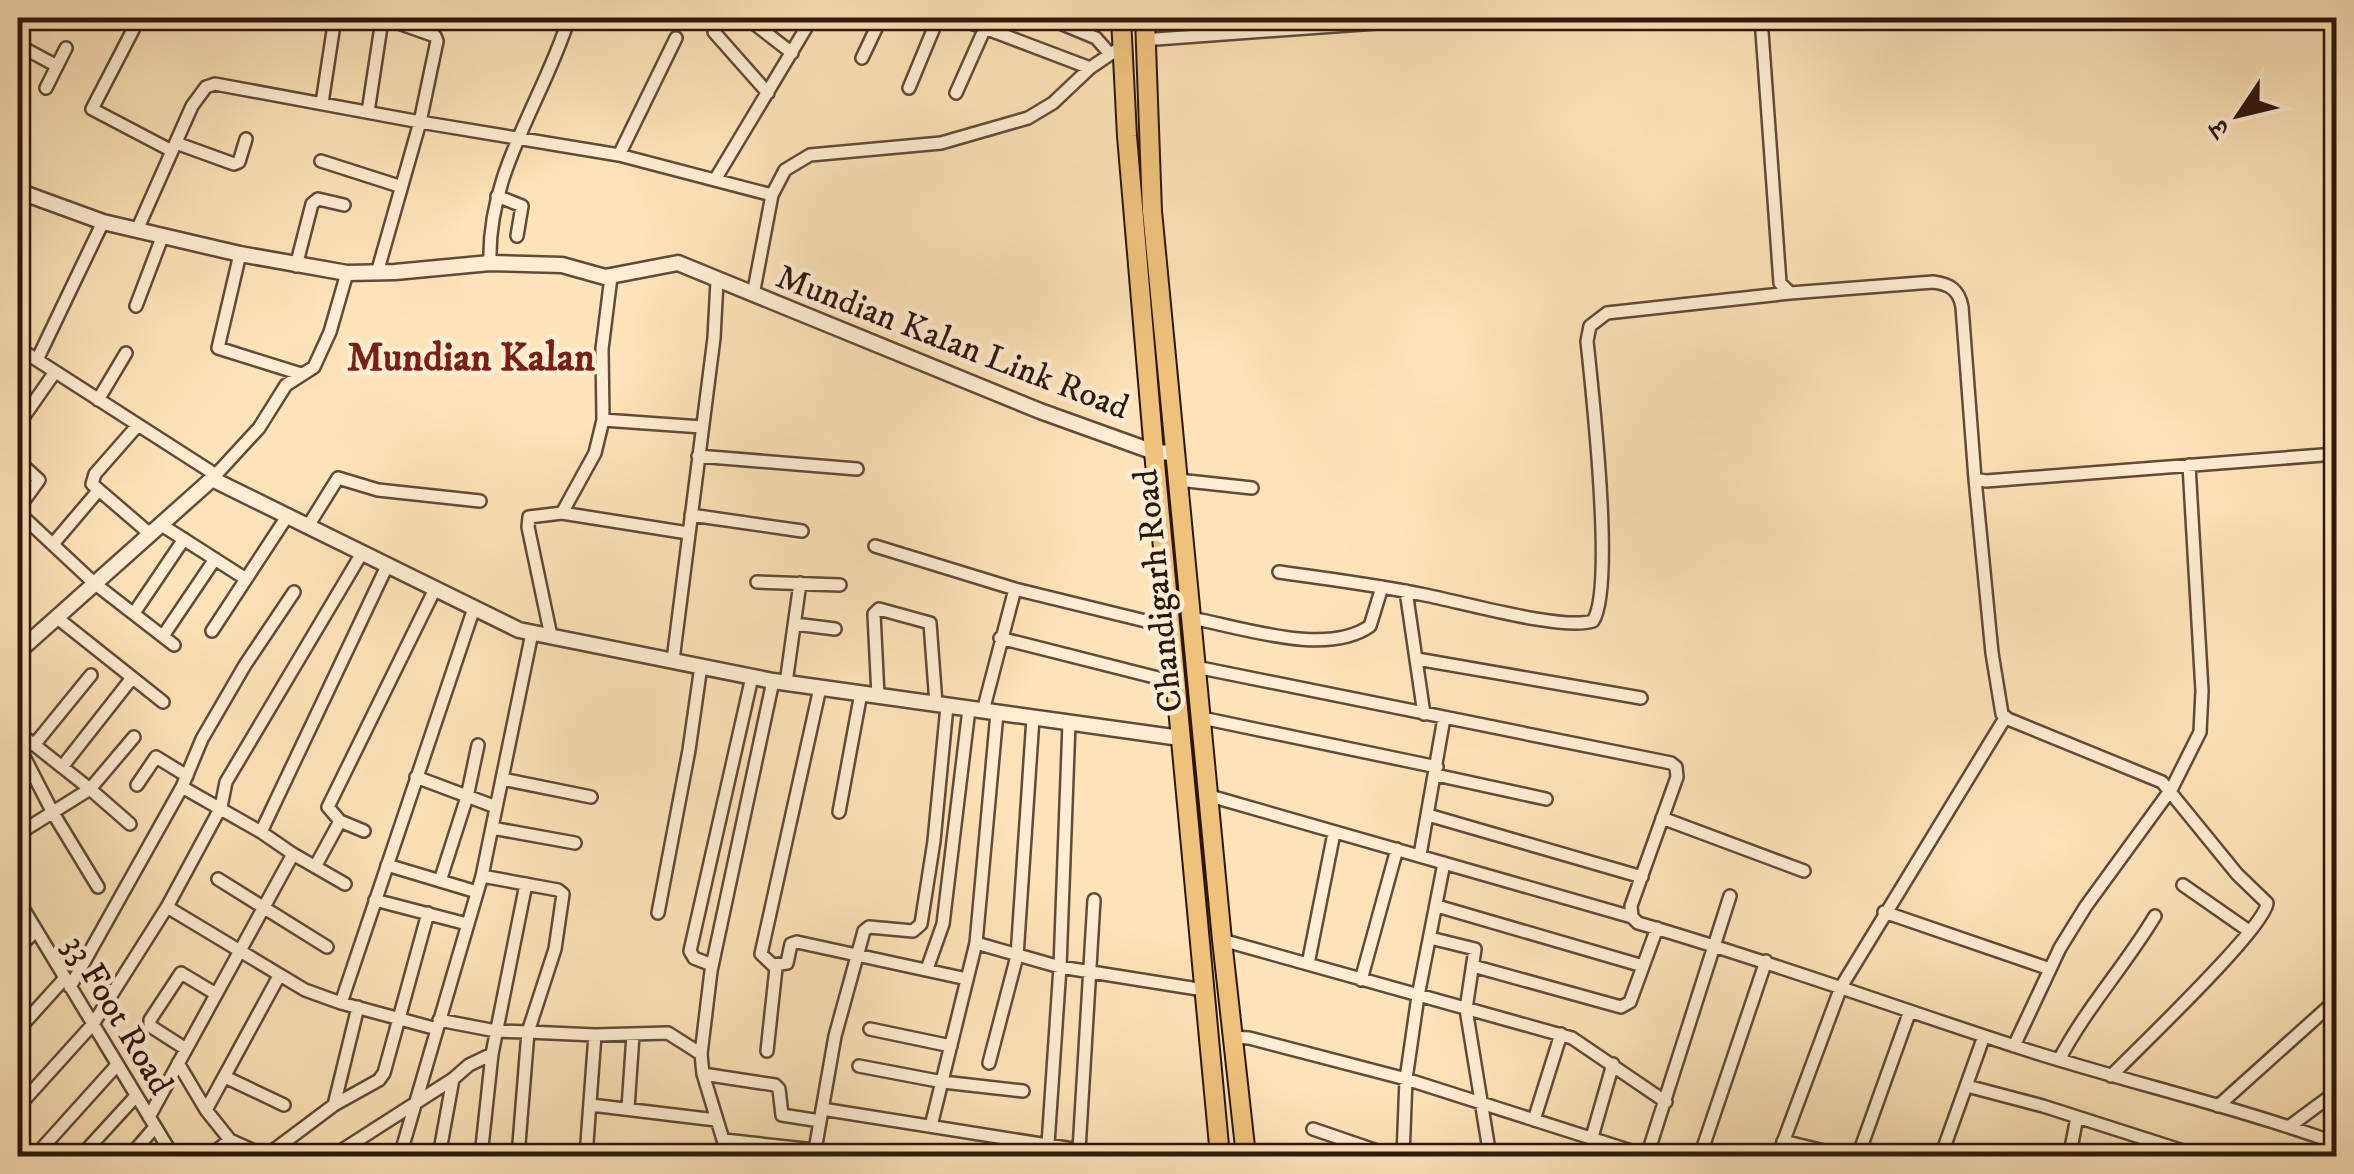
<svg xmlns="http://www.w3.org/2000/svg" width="2354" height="1174" font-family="'IM FELL DW Pica','Noto Serif Devanagari',serif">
<rect width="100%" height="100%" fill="#fde3b9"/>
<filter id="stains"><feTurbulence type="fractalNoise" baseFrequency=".002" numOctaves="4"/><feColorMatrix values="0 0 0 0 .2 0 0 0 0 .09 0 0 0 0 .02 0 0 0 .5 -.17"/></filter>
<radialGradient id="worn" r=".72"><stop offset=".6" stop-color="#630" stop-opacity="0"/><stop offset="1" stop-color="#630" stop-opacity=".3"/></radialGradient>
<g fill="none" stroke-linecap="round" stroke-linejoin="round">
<g stroke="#614a37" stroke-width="16">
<path id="minor" d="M747 18 792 53
M958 18 1090 68
M1048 18 1096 38 1110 54
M1761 18 1780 283 1790 293 1933 282C1950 284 1959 290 1962 307L1975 479 1986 481 2336 454
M135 26 92 109 172 151
M714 32 768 93
M1143 40 1445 18
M18 45 57 66
M862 58 881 18
M46 88 66 48
M909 88 938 18
M956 93 985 28
M322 103 335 18
M368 112 382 20 387 19 435 36 437 41 420 122 377 273
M176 143 234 164 239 162 246 139
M619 155 676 38
M321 161 399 186
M716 178 812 18
M772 195 785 170 810 155 941 143 1028 118 1053 103 1090 68 1121 47
M497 196 522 206 517 236
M103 222 37 360 216 475
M137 230 192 106 206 87 215 84 420 122 619 155 772 195 753 295
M240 254 218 348 301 374
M490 263C487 172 543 101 569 18
M296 266 312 204 318 199 344 205
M136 306 163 235
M18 348 37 360
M98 400 126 353
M603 420 702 427
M18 425 55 372
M138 425 95 474 92 484 149 533
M698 456 857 469
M18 461 39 480 18 509
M212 479 259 428 286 385 314 367 330 332 347 273
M1975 479 1992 653 2002 714 2008 719 2162 782 2237 874 2267 903C2266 927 2135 1051 2111 1076
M1178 480 1252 488
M18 512 94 583 174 645
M562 513 595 453 603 420 602 349 611 277
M691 515 802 531
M160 524 246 579
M308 526 338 478 378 490 480 501
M53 544 98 491
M875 546 1015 589 1170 627
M1279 572C1328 579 1377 585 1425 595 1462 602 1562 631 1593 621 1615 587 1592 390 1587 341L1590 326 1607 313 1790 293
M757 582 840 585
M1406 591 1424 714
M134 613 184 539
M56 617 163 702
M1191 618C1241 627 1326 657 1370 626L1382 587
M795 624 835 629
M212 631 288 515
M163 636 215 559
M551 636 528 527 529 517 562 513 688 533
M1000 638 1174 682
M1417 659 1641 698
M673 660 714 338 717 281
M1196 667 1671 763 1676 767 1677 777 1631 906 1632 917 1638 923C1770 961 1899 1009 2030 1051 2131 1083 2236 1107 2336 1143
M786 683 800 583
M878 696 874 614 879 609 930 623 936 704
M983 711 1015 589
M1202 718 1437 767
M18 732 90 789 18 834
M18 745 53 813 98 887
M34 745 91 675
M62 767 132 678
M1436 775 1546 799
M416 777 496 807
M502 779 591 797
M137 785 156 757 187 776
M182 787 261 832
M1210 796 1632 917
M839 812 861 693
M1428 815 1642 877
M1662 818 1804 871
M130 824 90 789 134 737
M492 828 575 843
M364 831 340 821 328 807 435 589
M293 854 345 884
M1420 855 1444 718
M387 865 477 892
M315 867 340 821
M482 876 558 890 563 894 555 949 528 1032 595 1035 668 1033 701 1054
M218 879 327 947
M440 881 467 797 478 745
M2183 885 2249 931
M18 900 173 1156
M375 900 467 924
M1437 906 1643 966
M167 907 305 990 341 1003
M1884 912 2050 969
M658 913 689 750 701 666
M1430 938 1475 949 1466 1009 1490 1156
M1222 940 1572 1038 1666 1102
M976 943 1060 967 1204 990
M18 949 36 930
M1308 964 1334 833
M712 965 694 958 690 951 752 677
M774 965 787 963 791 944 797 942 967 979
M1473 966 1621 1007 1630 1002 1657 928
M927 969 943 924 969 709
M1361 980 1397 849
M70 987 182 787 202 739 245 665 294 592
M439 1020 496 1031 528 1032 518 1156
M437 1029 341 1003 474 608
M870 1029 951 1046
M18 1030 65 978
M1232 1037 1249 1038 1406 1079 1647 1156
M2014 1046 2060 948 2086 906 2172 788 2200 732 2202 691 2189 465
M186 1049 150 1026V1020L181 973 216 994
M767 1051 776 968 761 954 820 688
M492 1054 526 884
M2059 1060C2086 1008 2125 966 2155 916
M178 1063 206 1110 230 1140 265 1156
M989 1063 1017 956 1033 718
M859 1066 943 1082 1023 1091
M703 1074 775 1085 779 1089 782 1115 820 1121
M225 1077 284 1105
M453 1079 469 1065 492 1054 481 1156
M1967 1086 2043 1106 2199 1156
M334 1105 379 1080 384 1073 428 913
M591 1105 716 1120
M2218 1106 2336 1000
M18 1107 93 1024 167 907 221 807 226 782 362 553
M628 1108 633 1035
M822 1109 1079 1150 1094 900
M206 1110 279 976
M149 1117 293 854 261 832 387 566
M1534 1120 1561 1034
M931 1126 976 943 997 713
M2290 1126 2336 1092
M1313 1129 1392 1156
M1592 1137 1613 1064
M724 1140 815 1150 835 1036 864 931 869 927 913 931 921 924 934 841 947 706
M1783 1141 1845 1156
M1048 1144 1060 967 1069 723
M815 1150 850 1156
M35 1156 117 1065
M81 1156 136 1096
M130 1156 155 1127
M209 1156 230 1140
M266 1156 334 1105 358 1007
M333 1156 453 1079 439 1156
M400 1156 482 876 532 633
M586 1156 595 1035
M728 1156 703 1074 701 1054 711 971 773 681
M1403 1156 1406 1079 1418 996 1444 863
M1647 1156 1730 896
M1700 1156 1766 961
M1778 1156 1841 987 2005 718
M1858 1156 1910 1011
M1941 1156 1984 1036
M2073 1156 2072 1143 2077 1117"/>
</g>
<g stroke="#614a37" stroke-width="19">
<path id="tertiary" d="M18 191 103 222 240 254 347 273 395 272 490 263 562 265 605 277 678 263 1040 411 1154 452 1176 453
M18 652 212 479 519 630 773 681 1180 738"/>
</g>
<g stroke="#2d170c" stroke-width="22">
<path id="primary" d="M1121 18 1127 136 1154 452 1220 1156
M1145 18 1152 211 1222 940 1246 1156"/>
</g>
<use href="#minor" stroke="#feedd2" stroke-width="11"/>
<use href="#tertiary" stroke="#feedd2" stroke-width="14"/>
<use href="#primary" stroke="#eec27c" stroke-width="18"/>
</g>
<g text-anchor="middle" stroke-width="9" stroke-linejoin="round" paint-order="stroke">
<g font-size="35" fill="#2d170c" stroke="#feedd2">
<text transform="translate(953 341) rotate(21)" y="12">Mundian Kalan Link Road</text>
<text transform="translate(1157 591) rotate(-96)" y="12">Chandigarh Road</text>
<text transform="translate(119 1014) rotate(59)" y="12">33 Foot Road</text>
</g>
<g font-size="40" font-weight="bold" fill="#7a1f14" stroke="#feedd2">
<text x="471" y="370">Mundian Kalan</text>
</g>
</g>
<rect width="2354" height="1174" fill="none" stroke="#fde3b9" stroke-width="60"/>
<rect x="20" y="20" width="2314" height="1134" fill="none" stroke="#2d170c" stroke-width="5"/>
<rect x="30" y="30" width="2294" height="1114" fill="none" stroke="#2d170c" stroke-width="2.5"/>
<g transform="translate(2239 115) rotate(235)" stroke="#feedd2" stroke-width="8" paint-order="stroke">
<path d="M0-8L18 38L0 25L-18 38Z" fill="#2d170c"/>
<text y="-15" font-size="28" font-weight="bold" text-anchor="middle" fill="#2d170c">उ</text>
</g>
<rect width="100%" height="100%" filter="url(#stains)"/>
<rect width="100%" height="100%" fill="url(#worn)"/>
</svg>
